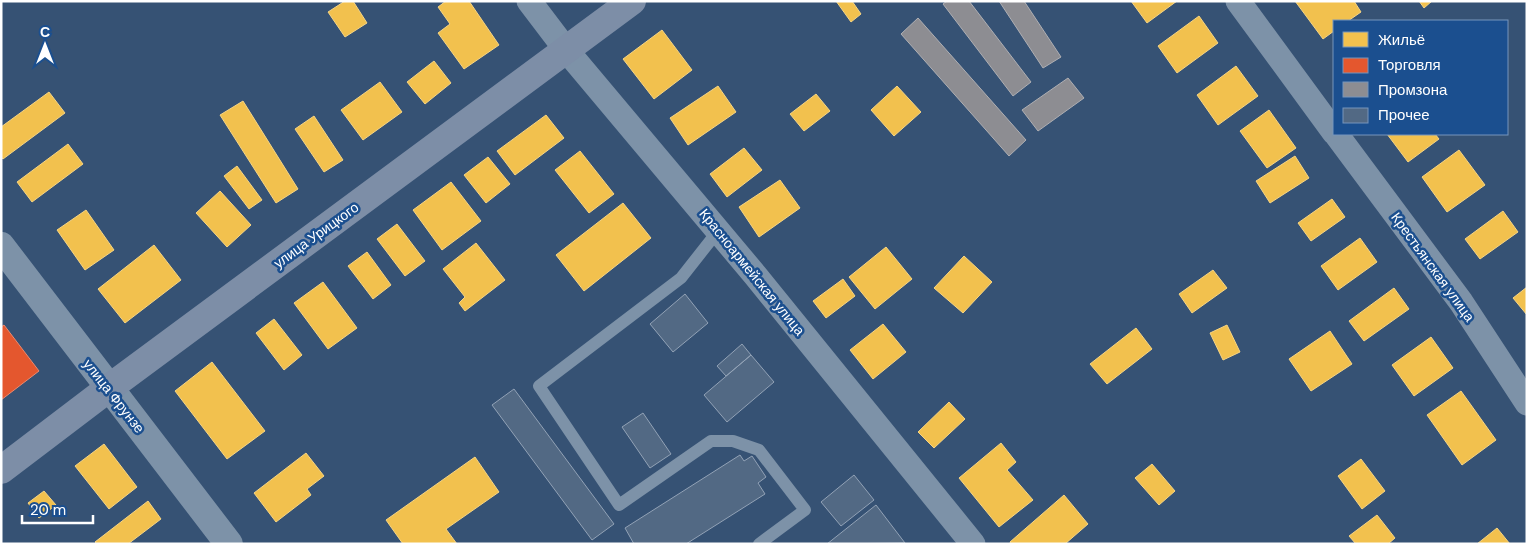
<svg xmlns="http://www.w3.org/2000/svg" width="1528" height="545" font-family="'DM Sans',sans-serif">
<rect width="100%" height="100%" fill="#365274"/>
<path fill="#f2c14e" stroke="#f6d483" d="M345 1H353L367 23 345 37 328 12Z
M446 1H469L499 45 464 69 438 33 450 24 438 7Z
M836 1H852L861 14 851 22Z
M1131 1H1177L1147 23Z
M1295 1H1354L1361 12 1348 21H1334V31L1323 39Z
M1419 1H1432L1424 8Z
M1199 16 1218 43 1177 73 1158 46Z
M662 30 692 70 654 99 623 59Z
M434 61 451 83 425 104 407 82Z
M1236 66 1258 96 1218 125 1197 95Z
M380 82 402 112 363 140 341 110Z
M718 86 736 112 688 145 670 118Z
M897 86 921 112 894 136 871 110Z
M49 92 65 113 3 159 1 157V127Z
M816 94 830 111 804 131 790 114Z
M243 101 298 189 276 203 220 115Z
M1269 110 1296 148 1267 168 1240 131Z
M546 115 564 138 515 175 497 151Z
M314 116 343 160 324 172 295 129Z
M1387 134H1435L1439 139 1408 162Z
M68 144 83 164 32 202 17 182Z
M744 148 762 170 727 197 710 174Z
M1459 150 1485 185 1447 212 1422 177Z
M580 151 614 194 589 213 555 170Z
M1295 156 1309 178 1270 203 1256 181Z
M488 157 510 184 486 203 464 175Z
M237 166 262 200 249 209 224 176Z
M780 180 800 208 759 237 739 207Z
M451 182 481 221 442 250 413 210Z
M220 191 251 225 227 247 196 213Z
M1332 199 1345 217 1311 241 1298 223Z
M623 203 651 238 584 291 556 255Z
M86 210 114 250 85 270 57 230Z
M1503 211 1518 232 1480 259 1465 239Z
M397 224 425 261 405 276 377 239Z
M1360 238 1377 262 1338 290 1321 266Z
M476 243 505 280 465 311 459 303 465 297 443 269Z
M154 245 181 280 125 323 98 289Z
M886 247 912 279 875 309 849 277Z
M367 252 391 285 373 299 348 266Z
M964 256 992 282 963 313 934 288Z
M1213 270 1227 288 1192 313 1179 294Z
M843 279 855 296 826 318 813 301Z
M323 282 357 328 328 349 294 303Z
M1527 287V315L1513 298Z
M1394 288 1409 309 1364 341 1349 321Z
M274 319 302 355 284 370 256 333Z
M883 324 906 352 873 379 850 350Z
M1227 325 1240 352 1223 360 1210 333Z
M1136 328 1152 349 1107 384 1090 364Z
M1330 331 1352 364 1311 391 1289 359Z
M1431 337 1453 368 1414 396 1392 365Z
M212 362 265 431 227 459 175 391Z
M1461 391 1496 440 1462 465 1427 415Z
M949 402 965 419 934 448 918 432Z
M1001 443 1016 462 1007 470 1033 500 999 527 959 478Z
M104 444 137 487 109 509 75 466Z
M306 453 324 476 307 489 311 495 276 522 254 493Z
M475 457 499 492 446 529 457 544H403L386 520Z
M1361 459 1385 491 1362 509 1338 476Z
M1152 464 1175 491 1159 505 1135 478Z
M44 491 56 505 39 518 28 503Z
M1064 495 1088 524 1065 544H1011L1010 542Z
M148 501 161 519 128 544H97L95 542Z
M1377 515 1395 538 1388 544H1356L1349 536Z
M1497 528 1510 544H1477Z"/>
<path fill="#e4572e" stroke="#ec896d" d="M4 325 39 371 1 400V327Z"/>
<path fill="#8d8d92" stroke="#afafb3" d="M947 1H969L1031 82 1013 96 943 4Z
M999 1H1024L1061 57 1043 68Z
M918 18 1026 140 1009 156 901 34Z
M1068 78 1084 98 1038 131 1022 110Z"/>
<path fill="#526984" stroke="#92a2b6" d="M685 294 708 323 673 352 650 324Z
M742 344 751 355 726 376 717 366Z
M751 355 774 382 727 422 704 395Z
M514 389 614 524 592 540 492 405Z
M643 413 671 454 650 468 622 427Z
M740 455 744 461 752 456 766 477 758 483 765 494 686 544H634L625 528Z
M854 475 874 500 841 526 821 502Z
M876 505 905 543 827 544Z"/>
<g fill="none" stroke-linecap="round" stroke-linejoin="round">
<path stroke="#7d92a8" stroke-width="12" d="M718 231 681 278 539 386 619 505 711 441H733L759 450 805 510 759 544"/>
<path stroke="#7d92a8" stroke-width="25" d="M529 1 567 51 755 275 973 544
M1238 1 1334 132
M1336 134 1461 302 1527 403"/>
<path stroke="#7d92a8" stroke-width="28" d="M1 246 229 544"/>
<path stroke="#7d8ea7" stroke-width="28" d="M1 470 109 388 632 1"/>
</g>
<g text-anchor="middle" stroke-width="5" stroke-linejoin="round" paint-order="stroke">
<g font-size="14" fill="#fff" stroke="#1b4f8f">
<text transform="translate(316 235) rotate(-36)" y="5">улица Урицкого</text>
<text transform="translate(1433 267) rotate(54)" y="5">Крестьянская улица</text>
<text transform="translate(752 272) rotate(51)" y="5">Красноармейская улица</text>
<text transform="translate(114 396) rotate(52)" y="5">улица Фрунзе</text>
</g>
</g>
<rect width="1528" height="545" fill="none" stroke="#ffffff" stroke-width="5"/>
<rect x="1333" y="20" width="175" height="115" fill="#1b4f8f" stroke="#7695bc"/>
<rect x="1343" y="32" width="25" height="15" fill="#f2c14e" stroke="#7695bc"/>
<text x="1378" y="45" font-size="15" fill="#ffffff">Жильё</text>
<rect x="1343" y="58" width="25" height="15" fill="#e4572e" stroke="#7695bc"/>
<text x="1378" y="70" font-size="15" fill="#ffffff">Торговля</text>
<rect x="1343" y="82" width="25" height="15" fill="#8d8d92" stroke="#7695bc"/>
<text x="1378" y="95" font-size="15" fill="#ffffff">Промзона</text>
<rect x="1343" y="108" width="25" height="15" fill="#526984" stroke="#7695bc"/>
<text x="1378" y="120" font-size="15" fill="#ffffff">Прочее</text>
<g transform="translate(45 45)" stroke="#1b4f8f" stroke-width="4" paint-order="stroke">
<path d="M0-4L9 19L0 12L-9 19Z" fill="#ffffff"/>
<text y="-8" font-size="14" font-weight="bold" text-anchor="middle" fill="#ffffff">С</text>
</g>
<path d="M22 515v8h71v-8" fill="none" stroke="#ffffff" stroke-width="2.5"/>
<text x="30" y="515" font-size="15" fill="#ffffff" stroke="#1b4f8f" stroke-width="4" paint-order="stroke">20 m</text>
</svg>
